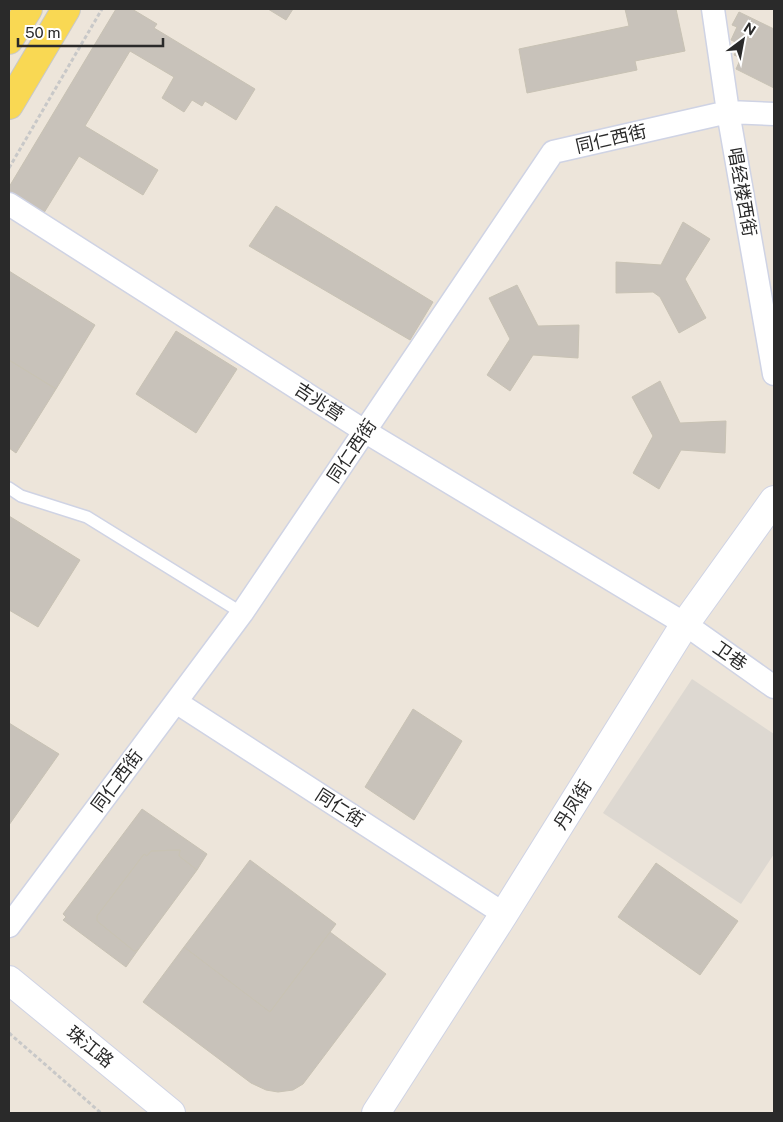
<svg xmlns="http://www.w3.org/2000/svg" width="783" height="1122" font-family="'Public Sans','Noto Sans SC',sans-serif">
<rect width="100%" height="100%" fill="#ede5da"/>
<path fill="#ddd8d1" d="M692 679 774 734V854L741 904 603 813Z"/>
<path fill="#c8c2ba" stroke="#c8c2b4" d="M116 9H132L157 24 154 28 255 89 236 120 205 101 202 106 192 100 184 112 162 98 174 77 130 51 85 126 158 170 143 195 79 156 42 216 9 196V187Z
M268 9H293L286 20Z
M625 9H676L685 51 635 61 637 70 527 93 519 49 629 26Z
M739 12 774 29V88L736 69 741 58 734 55 740 44 731 40 737 27 732 25Z
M276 206 433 302 410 340 249 246Z
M683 222 710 239 685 279 706 318 679 333 660 297 653 292 616 293V262L661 265Z
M9 271 95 325 56 389 9 360Z
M517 285 538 326 579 325 578 358 533 355 510 391 487 375 510 339 489 298Z
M176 331 237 369 196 433 136 394Z
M9 360 56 389 16 453 9 448Z
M660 381 680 423 726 421 725 453 681 450 659 489 633 473 653 436 632 397Z
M9 516 80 560 38 627 9 610Z
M413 709 462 741 414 820 365 787Z
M9 723 59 754 9 825Z
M142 809 207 854 197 870 179 856 180 850 151 851 147 856 144 854 97 916V921L134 951 138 950 126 967 63 920 66 917 63 914Z
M180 850 179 856 197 870 138 950 134 951 97 921V916L144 854 147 856 151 851Z
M250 860 336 924 270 1012 184 947Z
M656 863 738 921 700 975 618 917Z
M330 932 386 974 303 1084 293 1090 278 1092 266 1090 251 1083 143 1002 184 947 270 1012Z"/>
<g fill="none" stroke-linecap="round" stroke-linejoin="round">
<g stroke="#cfd3e4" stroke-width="14">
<path id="service" d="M9 488 21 496 87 517 242 613"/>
</g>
<g stroke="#cfd3e4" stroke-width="25">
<path id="minor" d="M713 9 728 112 774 374
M9 204 366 432 685 624 774 687
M176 702 504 914
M9 926 242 613 553 152 728 112 774 114"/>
</g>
<g stroke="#cfd3e4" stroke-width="30">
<path id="secondary" d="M9 980 171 1113
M376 1113 504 914 685 624 774 500"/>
</g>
<g stroke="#c8c8c8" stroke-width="30">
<path id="primary" d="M9 40 28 9
M9 105 66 9"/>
</g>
<path stroke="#c8c8c8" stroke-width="3" stroke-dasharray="4 2.5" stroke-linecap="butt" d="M9 168 102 9
M9 1033 101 1113"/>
<use href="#service" stroke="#fff" stroke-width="11"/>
<use href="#minor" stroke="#fff" stroke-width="22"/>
<use href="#secondary" stroke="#fff" stroke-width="28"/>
<use href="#primary" stroke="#f9d853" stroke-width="28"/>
</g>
<g text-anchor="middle" stroke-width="4" stroke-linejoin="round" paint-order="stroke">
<g font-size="18" fill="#2a2a2a" stroke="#fff">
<text transform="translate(611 139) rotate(-13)" y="6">同仁西街</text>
<text transform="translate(742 192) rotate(80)" y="6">唱经楼西街</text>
<text transform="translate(319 402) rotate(33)" y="6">吉兆营</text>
<text transform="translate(352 451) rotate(-56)" y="6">同仁西街</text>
<text transform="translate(730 656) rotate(35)" y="6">卫巷</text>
<text transform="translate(117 781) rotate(-53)" y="6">同仁西街</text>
<text transform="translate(573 805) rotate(-58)" y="6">丹凤街</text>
<text transform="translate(340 808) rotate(33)" y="6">同仁街</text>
<text transform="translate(90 1047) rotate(39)" y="6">珠江路</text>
</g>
</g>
<rect width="783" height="1122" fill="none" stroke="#2a2a2a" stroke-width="20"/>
<g transform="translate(743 40) rotate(32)" stroke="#ffffff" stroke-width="4" paint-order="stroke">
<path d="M0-4L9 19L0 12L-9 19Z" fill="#2a2a2a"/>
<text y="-8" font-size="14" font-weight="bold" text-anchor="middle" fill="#2a2a2a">N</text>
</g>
<path d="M18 38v8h145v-8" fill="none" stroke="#2a2a2a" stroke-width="2.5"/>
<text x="25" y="38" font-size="15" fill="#2a2a2a" stroke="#ffffff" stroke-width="4" paint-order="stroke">50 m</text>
</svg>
